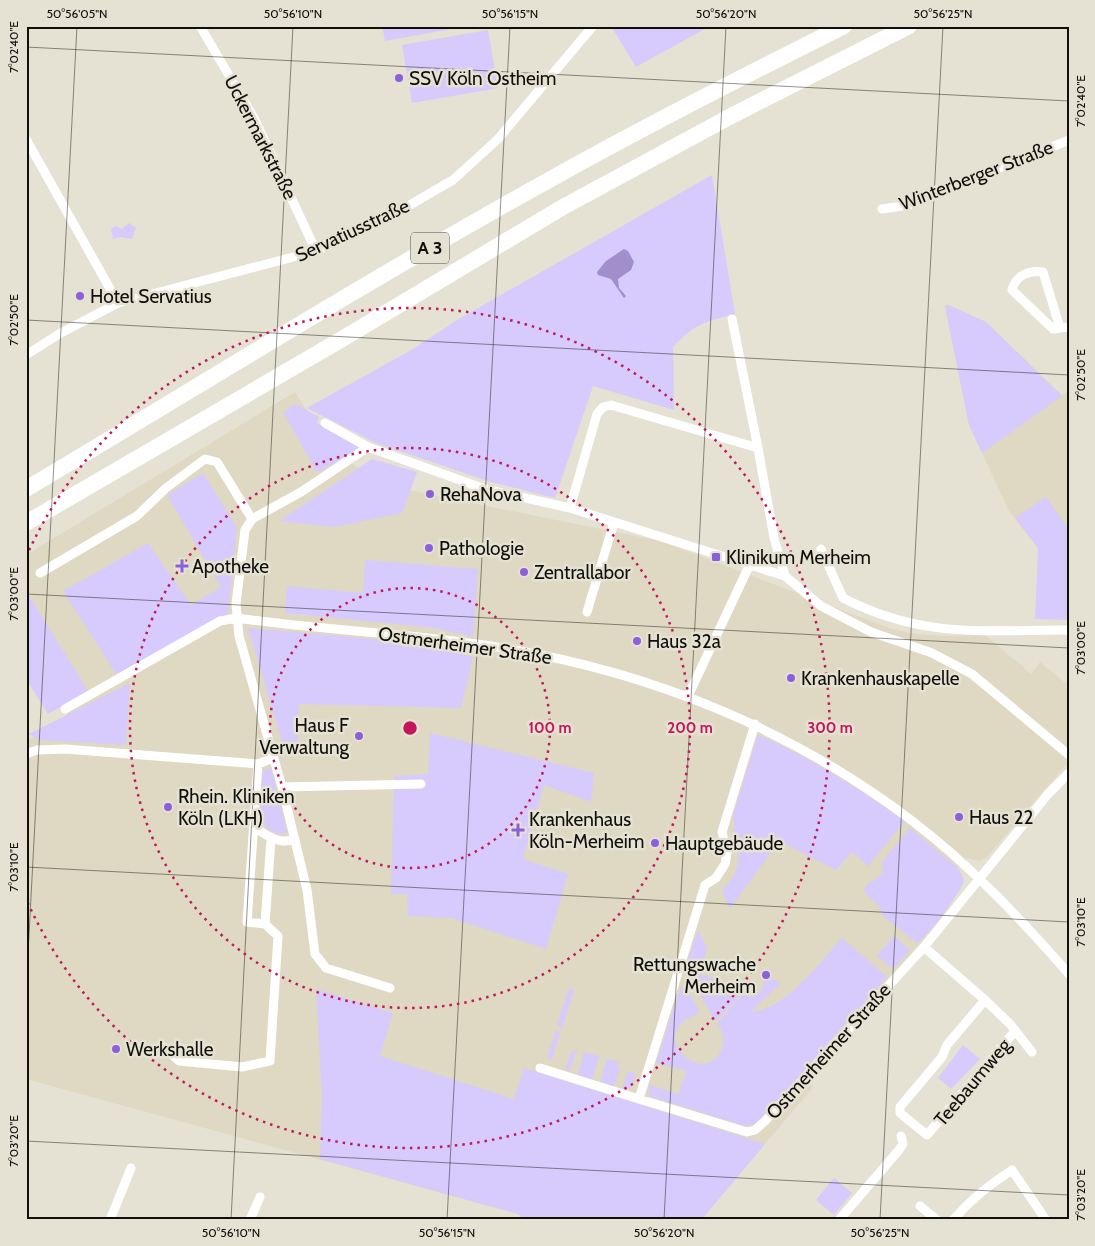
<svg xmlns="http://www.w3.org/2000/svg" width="1095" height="1246" font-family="Cabin,sans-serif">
<rect width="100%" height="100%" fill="#e5e1d3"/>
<path fill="#dfd9c3" d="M948 305 986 322 1062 395 1069 391V547L1038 548 1009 511 969 425 945 306Z
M295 392 323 437 340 454 355 466 390 483 413 491 660 541 889 628 915 634 948 636 985 635 1031 674 1040 662 1069 686V761L986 858 979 861 967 858 958 868 963 876 964 883 944 914 908 957 800 1074 813 1087 701 1220H526L518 1214 26 1079V741L68 716 26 643V555Z"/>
<path fill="#d7cafc" d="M382 26H468L385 41Z
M611 26H710L636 67Z
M488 30 498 88 412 103 402 45Z
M712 175 735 314C706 321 694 324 673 347L674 410 593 386 555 498 491 482 376 443 307 408 413 349 457 320Z
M129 223 136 228 132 239 121 237 113 239 111 229 115 226 122 229Z
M948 305 986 322 1062 396 982 453 969 425 945 306Z
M295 404 319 417 317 423 360 448 317 473 283 412Z
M372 459 417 472 402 513 335 527 279 521Z
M203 473 237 527 228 614 116 674 63 591 148 543 191 605 221 587 167 495Z
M1046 497 1069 530V620L1035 619 1038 548 1015 518Z
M365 560 478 569 473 637 435 628 285 613 287 586 363 593Z
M26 591 88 691 48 714 26 679Z
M248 628 429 644 473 657 461 708 299 704 297 756 286 755Z
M130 683 126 745 39 740 29 734Z
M430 733 594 773 591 802 544 785 523 859 568 874 546 949 451 918 408 916 407 894H391L394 776 428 774Z
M758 735C812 758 857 788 905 821L868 866 852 852 836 870 779 841 730 909 722 890C743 868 741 857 733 830L735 828 733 815Z
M271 768 287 832C278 839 265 827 259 818L262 773 266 769Z
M910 828 958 868 964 880C962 891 927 938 917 943L882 915 880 907 863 891 869 882 874 881 883 872 882 862Z
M698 930 707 948 699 974 737 985 735 992 739 993 737 999 715 1021 685 969Z
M894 936 910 950 893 969 877 956Z
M842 938 887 977 805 1069 806 1071 756 1124 744 1126 649 1096V1085L678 1094 687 1071 656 1063 681 987 685 986 699 1010 697 1014C643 1034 704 1090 722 1049 725 1040 723 1030 717 1023L743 994 753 997 754 993 760 994 765 977 780 982V984L750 1012C786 1010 819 963 842 938Z
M569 988 574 990 562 1028 557 1026Z
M316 989 393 1013 380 1056 514 1099 524 1068 765 1144 701 1220H526L518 1214 320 1159 322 1096Z
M556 1030 560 1032 552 1060 547 1058Z
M963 1045 980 1059 951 1089 938 1078Z
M577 1049 569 1073 566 1066 570 1054Z
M584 1052 599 1056 592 1080 578 1075Z
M607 1059 619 1062 617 1068 620 1069 614 1087 600 1082Z
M628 1071 636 1074 632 1086 626 1090 622 1089Z
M834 1178 852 1193 834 1215 816 1200Z"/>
<path fill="#a08fcb" d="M624 249 628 251 634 262 631 270 618 279 619 288 626 296 624 298 611 279 598 275 597 272 606 261Z"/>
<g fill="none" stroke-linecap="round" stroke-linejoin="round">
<path stroke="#fff" stroke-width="9" d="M200 26 254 118 316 251
M26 139 118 303
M882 209 909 205 1069 140
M732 319 758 448
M1060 328 1043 272C1029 270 1016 275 1012 290L1053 329 1069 327
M26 355 59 334 118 303 316 251 398 212 439 188 453 180 498 139 593 26
M325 423 368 447 485 489 570 508 785 576 821 606 871 632 932 653 972 674 1069 755
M368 447 301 492 252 519 245 530 236 604 239 636 282 787 307 890 315 954 326 968 390 988
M570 508 597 414 603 407 611 405 758 448 774 538 785 576
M821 549 843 598C923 639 983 630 1069 630
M40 573 137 516 166 488 205 459 217 462 252 519
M587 612 614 522
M688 696 750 564
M65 709 220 621 237 618C325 631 415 633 503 648 651 672 791 729 911 820 969 864 1021 919 1069 974
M755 724 722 832 727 853 725 864 716 878 705 885 639 1099 747 1132 755 1130 765 1121 924 947 1048 794 1069 773
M26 754 37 750 65 749 258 764 273 758
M258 764 247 922 265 924
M282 787 421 784
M254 827C268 836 278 845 295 839
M924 947 985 1000 947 1045 942 1057 900 1107V1113L927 1135 1015 1031
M985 1000 1010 1024 1032 1052
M162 1046 179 1061 242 1067 270 1061 278 936 265 924 271 839
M540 1068 639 1099
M920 1206 937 1220
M110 1220 131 1168
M250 1220 260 1197
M839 1220 899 1150 903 1144 901 1136
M953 1220C971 1199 990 1184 1012 1170L1046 1220"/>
<path stroke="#fff" stroke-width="16" d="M26 489C201 385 373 277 551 179 647 125 746 75 844 26
M26 523 337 342 563 207 733 115 909 26"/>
</g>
<path fill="none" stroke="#100f0a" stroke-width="1" stroke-opacity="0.45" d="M26 47 1069 101M26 320 1069 375M26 594 1069 648M26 867 1069 922M26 992 77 26M26 1141 1069 1195M231 1220 293 26M447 1220 510 26M664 1220 726 26M880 1220 943 26"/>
<g fill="none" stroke="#c2185b" stroke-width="2.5" stroke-dasharray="2.5 5">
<circle cx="410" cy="728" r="140"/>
<circle cx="410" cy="728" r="280"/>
<path d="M26 557A420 420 0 1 1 26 899"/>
</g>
<g fill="#8b60da" stroke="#e5e1d3" stroke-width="2">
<circle cx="399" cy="78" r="5"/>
<circle cx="80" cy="296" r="5"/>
<circle cx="430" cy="494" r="5"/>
<circle cx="429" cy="548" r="5"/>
<rect x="711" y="552" width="10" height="10" rx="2.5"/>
<path d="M179.5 558.5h5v5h5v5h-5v5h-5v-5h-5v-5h5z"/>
<circle cx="524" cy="572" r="5"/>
<circle cx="637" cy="641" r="5"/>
<circle cx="791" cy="678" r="5"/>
<circle cx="359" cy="736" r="5"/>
<circle cx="168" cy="807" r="5"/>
<circle cx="959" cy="817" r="5"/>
<path d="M515.5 822.5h5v5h5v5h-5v5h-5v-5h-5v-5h5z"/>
<circle cx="655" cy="843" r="5"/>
<circle cx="766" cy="975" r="5"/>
<circle cx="116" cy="1049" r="5"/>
</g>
<g text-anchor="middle" stroke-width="5" stroke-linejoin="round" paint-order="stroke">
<rect fill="#e5e1d3" stroke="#504e46" stroke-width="1" x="411" y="232.5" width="38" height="31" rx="4"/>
<g font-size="18" font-weight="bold" fill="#100f0a">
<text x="430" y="254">A 3</text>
</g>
<g font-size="19" fill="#100f0a" stroke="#e5e1d3" text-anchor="start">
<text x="409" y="85">SSV Köln Ostheim</text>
<text x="90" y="303">Hotel Servatius</text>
<text x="440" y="501">RehaNova</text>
<text x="439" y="555">Pathologie</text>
<text x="726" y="564">Klinikum Merheim</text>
<text x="192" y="573">Apotheke</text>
<text x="534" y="579">Zentrallabor</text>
<text x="647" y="648">Haus 32a</text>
<text x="801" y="685">Krankenhauskapelle</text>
<text x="349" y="732" text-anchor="end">Haus F<tspan x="349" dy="22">Verwaltung</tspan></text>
<text x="178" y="803">Rhein. Kliniken<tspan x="178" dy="22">Köln (LKH)</tspan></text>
<text x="969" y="824">Haus 22</text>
<text x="529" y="826">Krankenhaus<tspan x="529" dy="22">Köln-Merheim</tspan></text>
<text x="665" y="850">Hauptgebäude</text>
<text x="756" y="971" text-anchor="end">Rettungswache<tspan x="756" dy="22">Merheim</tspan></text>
<text x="126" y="1056">Werkshalle</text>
</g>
<g font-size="19" fill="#100f0a" stroke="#e5e1d3">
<text transform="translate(261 137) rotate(63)" y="7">Uckermarkstraße</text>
<text transform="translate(976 175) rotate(-21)" y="7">Winterberger Straße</text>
<text transform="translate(352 230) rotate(-25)" y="7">Servatiusstraße</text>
<text transform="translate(465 645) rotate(8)" y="7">Ostmerheimer Straße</text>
<text transform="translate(828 1051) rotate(-48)" y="7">Ostmerheimer Straße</text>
<text transform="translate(972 1082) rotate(-50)" y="7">Teebaumweg</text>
</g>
</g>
<circle cx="410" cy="728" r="8" fill="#c2185b" stroke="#e5e1d3" stroke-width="2.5"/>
<g font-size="15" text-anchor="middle" font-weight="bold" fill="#c2185b" stroke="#e5e1d3" stroke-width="5" stroke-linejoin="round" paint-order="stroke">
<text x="550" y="733">100 m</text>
<text x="690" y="733">200 m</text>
<text x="830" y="733">300 m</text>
</g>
<rect width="1095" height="1246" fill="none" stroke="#e5e1d3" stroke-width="55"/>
<rect x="28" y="28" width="1040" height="1190" fill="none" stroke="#100f0a" stroke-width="2"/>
<g font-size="12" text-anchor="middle" fill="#100f0a">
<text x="77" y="18">50°56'05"N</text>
<text x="293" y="18">50°56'10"N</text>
<text x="510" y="18">50°56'15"N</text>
<text x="726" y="18">50°56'20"N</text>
<text x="943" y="18">50°56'25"N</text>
<text transform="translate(14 47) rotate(-90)" y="4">7°02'40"E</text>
<text transform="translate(1081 101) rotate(-90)" y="4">7°02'40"E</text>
<text transform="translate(14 320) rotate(-90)" y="4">7°02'50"E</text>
<text transform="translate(1081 375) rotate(-90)" y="4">7°02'50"E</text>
<text transform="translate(14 594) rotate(-90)" y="4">7°03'00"E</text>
<text transform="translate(1081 648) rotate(-90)" y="4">7°03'00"E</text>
<text transform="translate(14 867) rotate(-90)" y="4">7°03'10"E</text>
<text transform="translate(1081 922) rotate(-90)" y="4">7°03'10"E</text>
<text transform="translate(14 1141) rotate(-90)" y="4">7°03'20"E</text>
<text transform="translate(1081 1195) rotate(-90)" y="4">7°03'20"E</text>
<text x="231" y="1237">50°56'10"N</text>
<text x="447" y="1237">50°56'15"N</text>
<text x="664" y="1237">50°56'20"N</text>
<text x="880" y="1237">50°56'25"N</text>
</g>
</svg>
